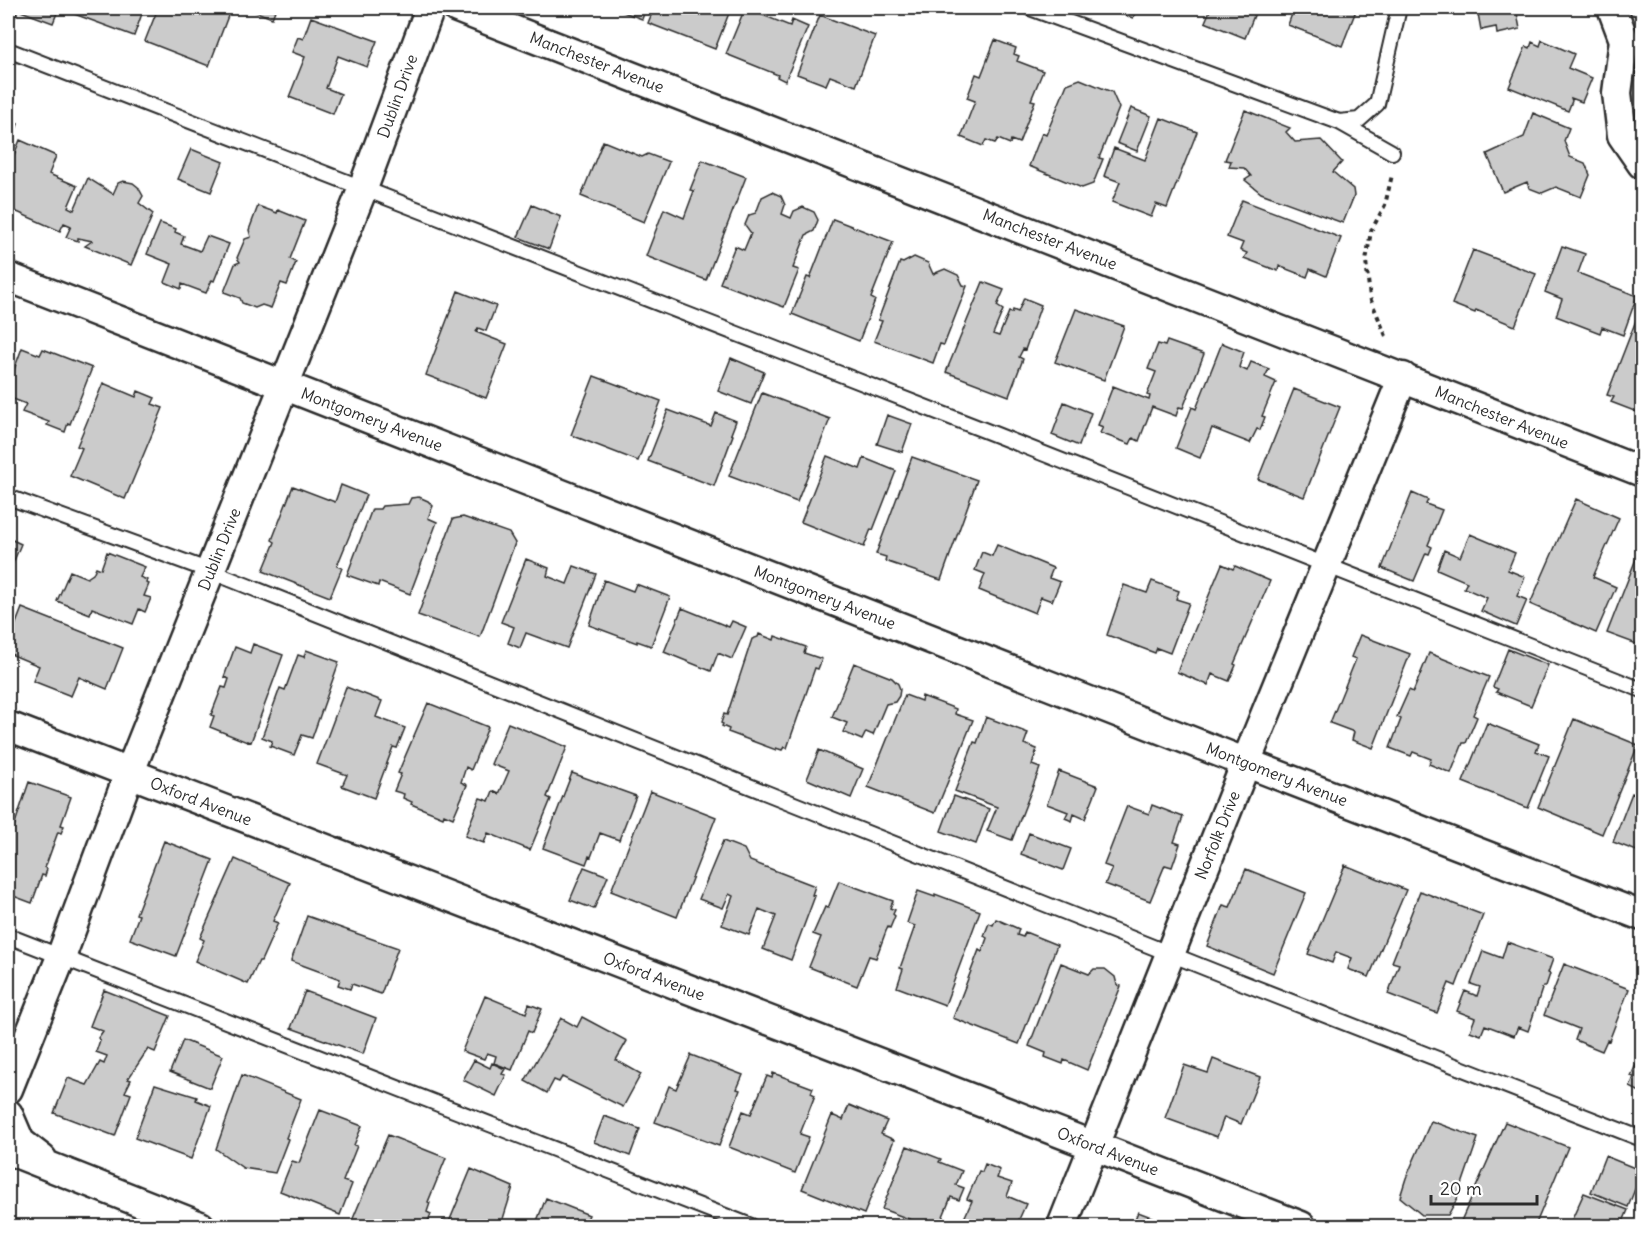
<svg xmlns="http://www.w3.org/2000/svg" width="1650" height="1234" font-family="Delius,sans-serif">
<rect width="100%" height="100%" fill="#fff"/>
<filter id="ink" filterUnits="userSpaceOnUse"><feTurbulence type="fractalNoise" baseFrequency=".0167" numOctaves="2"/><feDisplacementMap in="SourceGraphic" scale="12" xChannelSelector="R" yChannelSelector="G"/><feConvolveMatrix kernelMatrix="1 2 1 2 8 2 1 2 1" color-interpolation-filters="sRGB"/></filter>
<g filter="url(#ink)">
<path fill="#e0e0e0" stroke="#868686" stroke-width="1.5" d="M1611 8H1642V172Z"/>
<path fill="#cbcbcb" stroke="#2b2b2b" stroke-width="1.5" d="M8 8H59L53 23 18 10 15 17 8 13Z
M71 8H144L134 36 69 12Z
M158 8H231L209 66 145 41Z
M246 8H276L272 18Z
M616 8H641L640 10 645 11 642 19 615 9Z
M654 8H731L715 49 648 23Z
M745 8 790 26 792 20 808 27 785 81 777 77 778 75 726 54Z
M1105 8H1138L1133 18Z
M1211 8H1257L1245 38 1205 22Z
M1288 8H1357L1342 46 1288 25 1293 11 1287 9Z
M1477 8H1516L1520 29 1497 34 1496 27 1481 30Z
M820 15 875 36 856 86 830 76 826 85 797 74Z
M311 17 377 41 367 67 338 56 326 88 341 94 333 114 289 97 305 57 292 52 298 37 303 39Z
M995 40 1016 48 1014 54 1019 56 1017 61 1043 71 1031 100 1035 101 1019 143 1011 140 1010 144 998 139 995 143 986 140 983 146 961 137 975 101 967 98 976 74 981 76Z
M1542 40 1574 54 1568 68 1592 78 1582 102 1571 98 1572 101 1568 111 1509 87 1526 46 1530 48 1532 42 1540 46Z
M1080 79 1112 92 1119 108 1099 158 1103 159 1093 184 1082 188 1029 166 1042 133 1046 135 1067 84Z
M1131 108 1151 116 1137 151 1117 143Z
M1245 110 1290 128 1286 132 1295 142 1321 140 1342 162 1333 172 1353 189 1354 196 1343 223 1261 193 1245 180 1251 176 1244 168 1229 167 1231 161 1225 160Z
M1533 113 1569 128 1564 141 1570 157 1585 163 1590 175 1581 197 1556 187 1542 193 1529 188 1527 182 1503 192 1487 154 1524 137Z
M1161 118 1197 132 1167 208 1156 204 1151 217 1112 202 1120 182 1104 176 1114 148 1145 160Z
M8 120 18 124 8 151Z
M20 140 56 156 49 174 77 186 68 207 74 210 88 178 113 194 118 183 123 181 133 183 138 187 143 196 139 203 153 214 131 265 85 246 92 241 78 238V241L66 237 71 226 64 223 60 231 8 208V170Z
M603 141 642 157 648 154 669 162 644 222 581 196Z
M191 149 223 162 211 192 178 179Z
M702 160 746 177 706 280 646 256 664 209 684 218 694 191 690 190Z
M772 192 781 196 785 205 782 214 791 218 794 211 803 207 814 212 818 220 814 231 806 235 793 268 799 270 784 307 720 283 735 246 744 250 751 233 745 225 749 215 756 213 762 197Z
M1242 200 1341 238 1326 276 1310 269 1307 277 1279 266 1278 271 1244 258 1247 253 1240 250 1243 243 1227 237Z
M532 205 561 217 549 249 518 237Z
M258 206 277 213 278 210 305 221 290 259 296 262 287 285 281 283 271 308 262 305 255 308 242 303 240 298 224 292 235 264 240 262 237 258 245 239 251 237 249 230Z
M833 219 893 242 871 298 875 300 859 341 792 314 807 277 810 278Z
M160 223 176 229 175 232 184 236 181 244 200 251 207 236 229 244 214 281 212 280 206 293 182 284 181 289 165 282 172 264 147 254Z
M1562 246 1585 254 1578 273 1637 296 1623 335 1602 327 1600 333 1556 316 1562 299 1545 292Z
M1473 250 1536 274 1515 326 1476 310 1475 313 1452 304Z
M914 257 928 263 933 274 945 269 958 275 963 285 967 286 944 345 940 344 933 363 874 341 882 321 878 320 900 262 903 263Z
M983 282 1004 290 997 306 1003 310 993 334 999 336 1009 312 1012 313 1013 310 1018 312 1024 298 1041 305 1025 350 1023 349 1019 357 1023 359 1009 396 946 372Z
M458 291 496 306 486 331 478 328 476 332 507 344 486 398 426 375Z
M1642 305V414L1611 402 1614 397 1607 395Z
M1076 309 1124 326 1104 380 1055 362Z
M8 340 14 342 8 357Z
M1167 341 1204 354 1183 408 1179 407 1176 416 1152 407 1139 441 1133 438 1130 444 1100 433 1103 427 1098 425 1113 386 1149 400 1150 396 1147 395 1156 372 1148 369 1158 344 1165 346Z
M1222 343 1244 352 1239 367 1247 371 1251 362 1269 369 1265 377 1276 382 1262 416 1265 417 1260 430 1257 429 1250 443 1212 428 1200 458 1176 448 1192 407 1196 409Z
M22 348 40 355 43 349 92 368 70 424 68 423 65 432 47 425 49 422 22 412 26 404 8 397V386Z
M731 358 764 372 751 404 718 391Z
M594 376 661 401 638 461 571 435Z
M103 383 136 397 138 391 155 398 152 404 163 408 125 499 70 476 82 448 77 446Z
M1294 389 1340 407 1304 497 1258 479Z
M762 393 830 419 797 502 729 476Z
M1064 402 1091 413 1079 446 1052 435Z
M668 410 711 426 716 413 736 421 731 434 733 435 714 486 648 461Z
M887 415 912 424 902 452 877 444Z
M827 456 860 469 864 458 896 471 873 530 871 529 864 547 801 522Z
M912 457 977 480 941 580 885 561 886 557 876 554Z
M341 485 366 495 337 566 342 568 330 597 263 571 275 542 272 540 293 486 335 502Z
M1412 493 1428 500 1426 504 1442 510 1428 545 1432 547 1429 554 1426 553 1414 581 1382 568Z
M419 497 428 501 433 506 428 518 437 522 410 594 379 582 378 586 347 575 372 509H380L382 506 408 504 411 498Z
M1576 499 1619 518 1593 577 1616 587 1596 633 1530 604Z
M463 517 509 533 515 543 480 637 418 615 453 519Z
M1470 534 1515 553 1508 570 1525 577 1517 596 1527 600 1516 626 1481 611 1487 598 1464 588 1467 582 1437 569 1444 550 1460 557Z
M8 538 21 544 8 575Z
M997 545 1053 568 1049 578 1060 582 1052 601 1041 597 1035 613 979 590 985 574 975 570 982 552 992 556Z
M1641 546H1642V646L1607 633Z
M107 552 145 567 140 577 147 580 146 583 149 584 144 596 151 598 145 612 139 609 133 624 92 608 90 614 57 601 70 571 87 578 93 574 96 567 101 569Z
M526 559 549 568 547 576 567 584 574 566 596 574 567 648 526 633 520 648 508 643 514 627 501 622Z
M1222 564 1233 569 1235 566 1270 581 1234 664 1236 665 1229 681 1212 674 1208 685 1177 672Z
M604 580 633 591 636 584 670 597 651 646 637 641V643L589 625Z
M1152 581 1179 591 1176 599 1189 603 1170 653 1157 648 1155 653 1107 635 1124 585 1147 593Z
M22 608 123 648 107 689 79 677 71 696 33 681 39 666 8 653V644Z
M682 608 729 627 732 621 746 627 732 659 718 653 711 671 664 652Z
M759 634 774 640 775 636 806 647 804 653 822 659 818 669 815 668 787 748 784 747 782 750 776 748V750L728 732 729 729 722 726 723 724 721 723 724 714 727 715 752 639 758 637Z
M1360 635 1410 654 1373 748 1352 740 1354 732 1330 723 1356 659 1351 657Z
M253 644 283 655 251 742 247 741V742L210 727 214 716 211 715 222 687 226 688 229 679 224 677 235 647 250 653Z
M1508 649 1548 665 1531 706 1496 692 1498 689 1493 687Z
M306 650 339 662 312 738 302 735 294 755 270 746 272 741 262 737 280 688 285 690 298 655 304 657Z
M1429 653 1489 677 1473 715 1477 717 1466 743H1463L1451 773 1429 764 1431 759 1413 752 1411 756 1390 748 1401 719 1397 717 1409 690 1413 692Z
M854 663 892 678 898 684 900 689 899 696 895 702 886 704 873 735 866 732 862 740 843 732 847 723 832 717Z
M346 687 382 701 376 717 405 728 397 748 393 747 374 798 342 786 347 775 317 764Z
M905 695 921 701 922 696 956 709 955 714 973 720 935 813 868 787Z
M428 703 488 727 471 770 466 767 461 782 467 785 453 818 444 814 443 817 411 804 412 802 403 798 404 794 394 791 401 774 398 773Z
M986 717 1028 733 1024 744 1037 749 1032 765 1040 768 1012 840 987 831 997 807 955 791 974 742 977 743Z
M1574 719 1638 745 1602 834 1538 807Z
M508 723 567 747 547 797 551 799 530 850 488 833 484 843 465 836 480 798 489 801 493 791 499 794 509 771 491 764Z
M1487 723 1539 744 1536 751 1549 756 1528 808 1463 782Z
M819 750 863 769 851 798 807 779Z
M1059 771 1098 786 1085 819 1074 814 1072 821 1065 818 1068 812 1047 804Z
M572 773 636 796 619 840 600 833 591 857 589 856 586 864 543 848Z
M29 782 71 797 61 825 64 826 61 833 58 832 45 868 47 869 45 876 42 875 32 903 8 894V844Z
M650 791 716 817 677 917 611 891Z
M1632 793 1642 797V853L1613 842Z
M954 796 989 809 976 844 941 831Z
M1152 805 1183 817 1174 842 1180 844 1172 867 1165 865 1150 901 1105 884 1112 868 1104 865 1127 806 1149 814Z
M1029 833 1071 849 1063 870 1021 854Z
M164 841 213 860 176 956 130 939 139 915 136 914Z
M723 841 744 849 750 861 815 886 812 895 815 896 791 960 763 949 776 916 759 909 749 935 722 925 733 896 729 894 723 908 699 899Z
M235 859 290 883 273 921 278 923 261 961H259L248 984 195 961 204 940 200 938Z
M1345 865 1406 890 1369 977 1348 969 1352 958 1336 952 1332 963 1308 954Z
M584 867 608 876 594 909 570 900Z
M1246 869 1306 893 1273 973 1207 946 1223 905 1230 907Z
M839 881 893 901 890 908 895 910 893 914 895 916 890 928 888 927 886 931 876 958 869 956 857 986 809 967 821 937 813 934 825 907 828 908Z
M918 891 935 897V894L980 911 945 1005 897 987 903 969 900 968 915 926 907 923Z
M1420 891 1483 915 1456 986 1449 983 1437 1013 1388 994 1399 964 1392 962Z
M307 916 398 948 381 994 352 984 350 989 338 985 340 979 291 961Z
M996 919 1019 929 1017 935 1023 937 1025 932 1057 945 1019 1044 953 1018 979 950 982 952 987 938 984 936 989 923 993 925Z
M1507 942 1553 959 1548 973 1550 974 1546 986H1543L1528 1031 1518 1027 1514 1036 1485 1025 1481 1035 1470 1031 1475 1018 1457 1011 1465 991 1477 996 1480 987 1471 984 1483 951 1502 958Z
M1061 963 1089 974 1094 969H1105L1115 977 1117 985 1121 986 1087 1070 1064 1060 1063 1064 1045 1057 1046 1053 1029 1046Z
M1564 964 1629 989 1609 1041 1607 1040 1602 1051 1575 1040 1579 1029 1544 1015Z
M104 990 170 1016 155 1052 148 1049 128 1079 131 1080 125 1092 131 1094 115 1136 54 1113 68 1078 87 1085 100 1062 104 1064 107 1056 96 1052 100 1040 98 1038 103 1031 90 1026Z
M305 991 376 1018 363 1054 291 1028Z
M485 996 526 1013 529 1004 542 1009 532 1033 528 1031 512 1070 494 1063 496 1056 487 1053 484 1059 462 1051Z
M582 1017 627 1041 616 1060 641 1074 623 1107 562 1077 559 1082 554 1080 547 1093 525 1081 561 1018 577 1027Z
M183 1040 223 1056 210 1088 170 1072Z
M1642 1051V1093L1630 1087 1634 1077 1631 1076Z
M691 1055 743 1075 737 1089 740 1090 719 1146 655 1122 669 1086 676 1089Z
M1213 1059 1260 1077 1241 1124 1224 1117 1217 1137 1165 1118 1184 1065 1208 1073Z
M474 1060 490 1068 492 1063 505 1069 502 1074 506 1075 496 1096 463 1080Z
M773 1073 813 1088 811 1093 815 1095 800 1134 809 1137 795 1173 729 1147 743 1111 751 1114 767 1076 772 1078Z
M242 1075 301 1099 286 1138 288 1139 275 1173 243 1168 216 1149Z
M155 1084 197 1097 196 1100 211 1106 191 1159 135 1138Z
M849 1105 887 1121 881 1134 894 1140 864 1214 802 1189 832 1115 843 1120Z
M320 1110 362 1126 354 1145 357 1146 343 1181 352 1184 340 1215 280 1191 292 1161 299 1163Z
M604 1116 640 1129 630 1156 594 1142Z
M1431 1121 1478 1138 1457 1199 1448 1215H1422L1400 1197 1406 1178Z
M1505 1122 1568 1147 1535 1226H1468L1461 1221Z
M388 1135 446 1158 428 1202 430 1203 427 1212 431 1214 426 1226H365L352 1221Z
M907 1146 941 1159 939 1162 962 1171 956 1185 964 1188 959 1200 951 1197 939 1226H915L917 1222 882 1209Z
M1605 1156 1642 1171 1628 1207 1591 1192Z
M985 1164 1000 1170 997 1178 1012 1183 1007 1196 1026 1204 1016 1226H958L959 1224 961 1225 972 1201 967 1199 979 1171 982 1172Z
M471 1169 513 1187 502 1222 499 1226H441L443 1220 449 1222Z
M1584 1193 1628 1210 1623 1222 1625 1223 1624 1226H1569Z
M546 1198 589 1215 584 1226H535Z
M1138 1212 1175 1226H1132Z"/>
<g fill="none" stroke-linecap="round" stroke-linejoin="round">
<g stroke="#2b2b2b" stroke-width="18">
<path id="lane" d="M1030 8 1339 122 1392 152
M8 50 989 432 1642 690
M1339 122 1359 120 1377 104 1399 8
M8 497 210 571 1228 977 1642 1139
M8 936 751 1226"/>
</g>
<g stroke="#2b2b2b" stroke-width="33">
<path id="street" d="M457 8 1642 472
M1612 8 1624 40 1617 93 1622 135 1642 164
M8 277 1247 763 1642 916
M8 726 1301 1226
M8 1089 61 957 129 774 363 188 430 8
M8 1114 20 1142 42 1159
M8 1150 200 1226
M1062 1226 1257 735 1403 377"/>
</g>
<path stroke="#2b2b2b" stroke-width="4" stroke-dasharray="4.5 4.5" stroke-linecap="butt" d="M1386 336 1370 298 1366 261 1371 231 1385 205 1392 175"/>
<use href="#lane" stroke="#fff" stroke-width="14"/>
<use href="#street" stroke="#fff" stroke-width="28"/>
</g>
</g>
<g text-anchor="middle" stroke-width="6" stroke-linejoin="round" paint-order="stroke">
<g font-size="16" fill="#2b2b2b" stroke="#fff">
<text transform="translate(597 62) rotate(21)" y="6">Manchester Avenue</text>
<text transform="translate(397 96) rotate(-70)" y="6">Dublin Drive</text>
<text transform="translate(1050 239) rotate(21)" y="6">Manchester Avenue</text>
<text transform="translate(1502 417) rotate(22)" y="6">Manchester Avenue</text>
<text transform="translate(372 419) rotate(21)" y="6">Montgomery Avenue</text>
<text transform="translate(219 549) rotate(-68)" y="6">Dublin Drive</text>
<text transform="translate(825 597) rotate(21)" y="6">Montgomery Avenue</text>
<text transform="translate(1277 774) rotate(21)" y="6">Montgomery Avenue</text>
<text transform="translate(201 801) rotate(21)" y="6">Oxford Avenue</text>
<text transform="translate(1217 835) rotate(-68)" y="6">Norfolk Drive</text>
<text transform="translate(654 976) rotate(21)" y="6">Oxford Avenue</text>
<text transform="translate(1108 1151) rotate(21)" y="6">Oxford Avenue</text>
</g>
</g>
<rect width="1650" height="1234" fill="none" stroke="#fff" stroke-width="30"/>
<rect x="15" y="15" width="1620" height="1204" fill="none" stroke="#2b2b2b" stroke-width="2" filter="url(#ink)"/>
<path d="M1431 1195v9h106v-9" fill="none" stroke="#2b2b2b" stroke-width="3"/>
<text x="1440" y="1195" font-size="18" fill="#2b2b2b" stroke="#ffffff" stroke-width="4.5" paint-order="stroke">20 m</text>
</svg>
